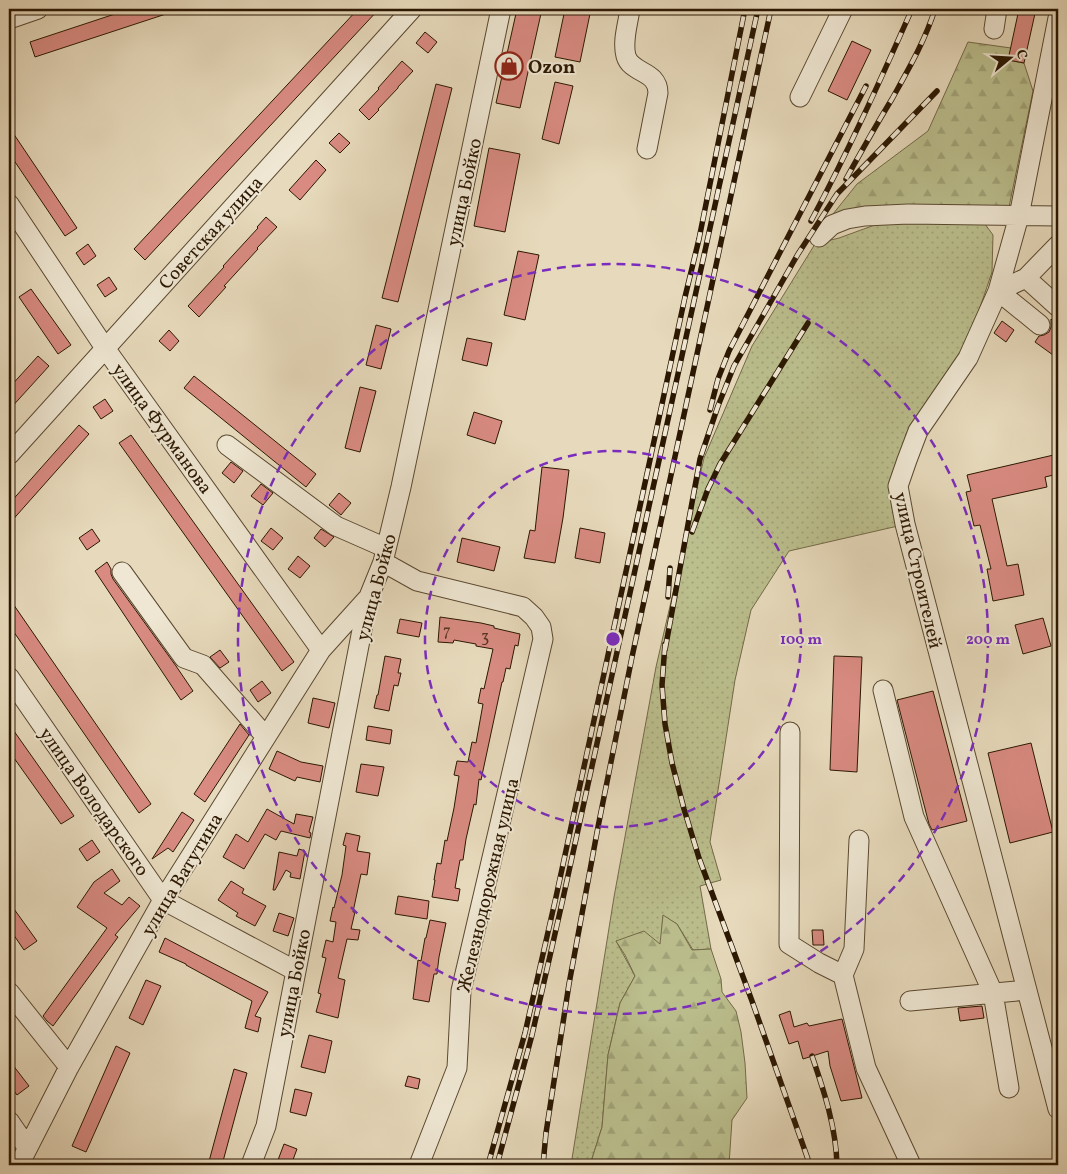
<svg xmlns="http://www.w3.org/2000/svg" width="1067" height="1174" font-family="Vollkorn,serif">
<defs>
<pattern id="grass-dots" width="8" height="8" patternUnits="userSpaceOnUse" patternTransform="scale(1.25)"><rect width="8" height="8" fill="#bbbe8d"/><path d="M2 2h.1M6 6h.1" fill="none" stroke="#a1a378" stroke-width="1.8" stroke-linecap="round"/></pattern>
<pattern id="forest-firs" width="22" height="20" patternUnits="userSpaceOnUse" patternTransform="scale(1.25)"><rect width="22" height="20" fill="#bbbe8d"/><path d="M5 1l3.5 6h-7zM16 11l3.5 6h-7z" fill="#a1a378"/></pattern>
</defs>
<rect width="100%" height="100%" fill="#e7dabc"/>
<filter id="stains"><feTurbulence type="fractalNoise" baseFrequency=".004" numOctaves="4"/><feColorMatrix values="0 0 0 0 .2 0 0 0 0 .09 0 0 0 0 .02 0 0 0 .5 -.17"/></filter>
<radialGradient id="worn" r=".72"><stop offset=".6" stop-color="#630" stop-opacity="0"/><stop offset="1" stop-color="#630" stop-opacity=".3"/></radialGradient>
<path fill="url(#grass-dots)" stroke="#736a48" d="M982 220 993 235 992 272 970 337 906 434 895 479 892 508 898 526 789 551 751 610 735 680 710 842 721 880 700 886 711 949 693 950 677 924 663 916 661 944 616 941 635 976 620 1003 608 1055 602 1127 590 1165H571L614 897 656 667 704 458 752 346 815 244 839 238 883 222Z"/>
<path fill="url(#forest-firs)" stroke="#736a48" d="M968 42 1011 48 1008 60 1024 63 1033 91 1009 207 988 209 833 214 857 184 928 131Z
M663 915 677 924 692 950 711 949 721 979 722 992 736 1011 741 1032 745 1063 747 1098 732 1120 729 1165H590L602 1127 608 1055 620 1003 635 976 625 955 616 941 644 931 660 944Z"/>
<path fill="#d98b82" stroke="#2b1702" d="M130 9H174L175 11 35 57 30 42Z
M358 9H379L145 260 134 249Z
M517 9H542L520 108 496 103Z
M565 9H591L580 62 555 57Z
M1019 9H1036L1024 63 1008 60Z
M425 32 437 42 428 53 416 43Z
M852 41 871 50 847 100 828 91Z
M402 61 413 71 398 87V88L378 109 379 110 369 120 359 110 379 89 378 88Z
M555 82 573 86 559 144 542 139Z
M436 84 452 88 398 302 382 298Z
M9 127 77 228 65 236 9 153Z
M339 133 350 143 340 153 329 143Z
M489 148 520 154 505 232 474 226Z
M316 160 326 170 300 200 289 190Z
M266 217 277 227 257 248 258 249 224 286 226 287 199 317 188 306 224 267 223 266 258 228 257 227Z
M88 244 96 256 84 265 76 253Z
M518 251 539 255 525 320 504 315Z
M109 277 117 289 105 297 97 285Z
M31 289 71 345 58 354 19 297Z
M1051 319 1058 325V348L1053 355 1035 342 1039 336 1044 335 1049 332 1051 327Z
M1002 321 1014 330 1006 342 994 333Z
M376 325 391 329 381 369 366 365Z
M169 330 179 341 170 351 159 341Z
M467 338 492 343 487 366 462 360Z
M38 356 49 366 9 410V388Z
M194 376 316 474 306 487 184 388Z
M360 387 376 391 360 452 345 448Z
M105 399 113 411 101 419 93 407Z
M474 412 502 421 495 444 467 435Z
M79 425 89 434 9 524V504Z
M131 435 294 662 282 671 119 443Z
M1058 454V474L1045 477 1047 487 992 499 1007 566 1018 564 1024 595 993 601 987 569H991L980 525 974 526 966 492 971 491 967 475Z
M231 462 243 471 234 483 222 473Z
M542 467 569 470 563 518 555 563 524 558 530 530 535 531Z
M261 484 273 493 263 505 251 496Z
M339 493 351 503 341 515 329 505Z
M271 528 283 538 273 550 261 541Z
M580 528 605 533 600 563 575 558Z
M92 529 100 541 87 550 79 538Z
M321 529 334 537 325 547 314 538Z
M462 538 500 547 494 571 457 562Z
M298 556 310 566 300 578 288 569Z
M107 562 111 569V574L113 579 176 666 193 691 181 700 95 571Z
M9 598 151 804 139 813 9 625Z
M440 617 481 623 494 626V628L520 634 518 646 515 645 510 669 506 668 503 682H502L481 780 479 779 476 805 474 804 466 839 463 860H460L455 888 460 889 458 901 432 897 435 880H434L437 863 441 864 445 840 447 841 454 808 459 776 454 775 457 761 468 762 472 742 476 743 483 704 478 703 481 688 484 689 493 649 476 646V644L454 640 453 643 438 642Z
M1043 618 1051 646 1023 654 1015 625Z
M400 619 422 623 419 637 397 633Z
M220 650 229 662 220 668 210 657Z
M385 656 401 659 398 673H401L398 686 394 685 389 711 374 708 377 695H378Z
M834 656 862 657 857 772 830 770Z
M262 681 271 693 258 702 250 690Z
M933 691 967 821 932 830 929 824 897 700Z
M313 698 335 703 329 728 308 723Z
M9 724 74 816 61 824 9 751Z
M240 724 249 735 205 802 194 794Z
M368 726 392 730 390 744 366 740Z
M1031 743 1053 832 1010 843 988 753Z
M277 751 301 762 323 766 320 782 297 777 295 781 269 769Z
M361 764 384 767 378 796 356 792Z
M267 809 294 824 296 814 313 817 309 832 311 833 310 838 281 831 276 840 265 834 244 869 223 857 236 834 248 842Z
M182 812 194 820 173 852 168 848 152 859Z
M346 833 360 836 357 851 370 853 367 875 361 874 353 912H355L351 929 360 930 358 940 347 939 338 978 345 980 338 1018 316 1012 321 994 318 993 326 958 322 957 326 940 333 942 336 922 330 921 333 907 334 908 342 875 346 846 343 845Z
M92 840 100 852 87 861 79 849Z
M299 849 305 851 300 879 290 877 291 873 286 870 275 890H273L279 852 297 856Z
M112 869 120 881 104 893 122 905 129 897 140 906 115 935 118 937 53 1026 47 1021 43 1016 107 928 77 907 94 882Z
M231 881 244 889 242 893 266 906 255 926 236 916 238 913 218 900Z
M398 896 429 901 427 919 395 914Z
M9 902 37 941 24 950 9 928Z
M279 913 294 918 288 936 273 931Z
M430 920 446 923 439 957 437 974H434L429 1002 413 999 418 960 421 961 425 938H426Z
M812 930H823L824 945H813Z
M165 938 268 992 255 1016 261 1018 258 1032 245 1028 252 1001 186 965V964L159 952Z
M146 980 161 986 143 1025 129 1018Z
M982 1006 984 1018 960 1021 958 1008Z
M790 1011 794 1027 807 1023 809 1026 842 1019 862 1098 841 1101 830 1066 828 1051 803 1059 798 1041 789 1044 779 1015Z
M309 1035 332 1041 325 1073 301 1067Z
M116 1046 130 1053 86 1152 72 1146Z
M9 1060 29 1086 17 1095 9 1084Z
M234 1069 247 1073 239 1102 222 1165H208Z
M408 1076 420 1079 418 1089 405 1086Z
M295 1089 312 1093 306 1116 290 1112Z
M284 1144 297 1149 291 1165 278 1160Z"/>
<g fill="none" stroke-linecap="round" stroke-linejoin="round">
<g stroke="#5a4830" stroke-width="21">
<path id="minor" d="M630 9C628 24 622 41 626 56 631 74 658 70 658 93L647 149
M1058 18 1019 216 998 291 968 358 918 431 907 460 898 486 905 524 1058 1109
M9 19 38 9
M994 29 997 9
M800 97 843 9
M9 204 105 348 321 650
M819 237 832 225 847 219 865 216 908 214 1058 216
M1026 278 1058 307
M1040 325 998 291 1026 278 1058 245
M227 445 336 526 386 548
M9 455 412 9
M383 562 417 581 523 607 534 617 541 627 543 639 461 991 457 1068 419 1165
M122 572 184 658 203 665 266 737
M9 677 163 900 296 971
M883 690 914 817 993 993 1009 1088
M790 732 789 944 819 963 843 975
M859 840 854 949 843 975 866 1068 911 1165
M9 992 69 1067
M910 1001 1027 990
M9 1121 27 1147
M19 1165 69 1067 163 900 321 650 367 599
M251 1165 266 1126 368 599 383 562 401 487 501 9"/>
</g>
<use href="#minor" stroke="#efe7d3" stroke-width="19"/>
<g stroke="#2b1702" stroke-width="5.5">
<path id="rail" d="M846 179C861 152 876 125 892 99 908 70 925 41 935 9
M811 221C848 152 880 81 912 9
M710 410 718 379 729 351 866 86
M692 532 708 489 720 464 808 323
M668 597 670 568
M665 644 662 685 665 724 672 763 684 809 699 858 752 1001 810 1165
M665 650 700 459 718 406 734 366 798 254 837 194 937 91
M812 1056C824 1091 836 1127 837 1165
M488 1165 525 1033 556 897 685 297 699 239 745 9
M497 1165 532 1035 562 903 758 9
M543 1165 546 1133 569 984 598 827 632 657 771 9"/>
</g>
<use href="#rail" stroke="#efe7d3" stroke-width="4" stroke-dasharray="11" stroke-linecap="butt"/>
</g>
<g fill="none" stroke="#7b2cbf" stroke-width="2.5" stroke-dasharray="9 6">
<circle cx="613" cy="639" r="188"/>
<circle cx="613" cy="639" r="375"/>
</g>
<defs>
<g id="shop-ring" transform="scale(1.4375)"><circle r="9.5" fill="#efe7d3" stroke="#8f2418" stroke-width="1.5"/><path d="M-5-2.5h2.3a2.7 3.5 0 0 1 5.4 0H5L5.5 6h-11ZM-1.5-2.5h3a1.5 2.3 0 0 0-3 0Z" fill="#8f2418"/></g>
</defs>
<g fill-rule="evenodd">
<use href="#shop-ring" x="509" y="66"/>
</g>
<g text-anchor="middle" stroke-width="4" stroke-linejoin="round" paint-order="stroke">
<g font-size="16" fill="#563422">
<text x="447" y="636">7</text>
<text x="485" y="642">3</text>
</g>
<g font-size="19" font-weight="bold" fill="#2b1702" stroke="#efe7d3" text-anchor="start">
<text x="528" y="73">Ozon</text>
</g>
<g font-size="19" fill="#2b1702" stroke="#efe7d3">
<text transform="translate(463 192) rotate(-78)" y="7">улица Бойко</text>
<text transform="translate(210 232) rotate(-48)" y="7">Советская улица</text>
<text transform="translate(163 428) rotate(54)" y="7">улица Фурманова</text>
<text transform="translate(919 570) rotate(77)" y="7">улица Строителей</text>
<text transform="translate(375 587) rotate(-75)" y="7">улица Бойко</text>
<text transform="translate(95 801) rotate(55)" y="7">улица Володарского</text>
<text transform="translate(181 874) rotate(-59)" y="7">улица Ватутина</text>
<text transform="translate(487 885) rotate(-77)" y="7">Железнодорожная улица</text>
<text transform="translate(293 983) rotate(-79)" y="7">улица Бойко</text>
</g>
</g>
<circle cx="613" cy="639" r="8" fill="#7b2cbf" stroke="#efe7d3" stroke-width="2.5"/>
<g font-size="15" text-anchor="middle" font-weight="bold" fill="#7b2cbf" stroke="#efe7d3" stroke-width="4" stroke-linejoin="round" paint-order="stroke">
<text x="801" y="644">100 m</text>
<text x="988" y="644">200 m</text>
</g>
<rect width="1067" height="1174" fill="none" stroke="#e7dabc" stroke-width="30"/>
<rect x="10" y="10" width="1047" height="1154" fill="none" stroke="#2b1702" stroke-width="2.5"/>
<rect x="15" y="15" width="1037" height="1144" fill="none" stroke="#2b1702"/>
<g transform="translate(1010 58) rotate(72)" stroke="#efe7d3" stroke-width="4" paint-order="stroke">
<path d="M0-4L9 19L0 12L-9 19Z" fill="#2b1702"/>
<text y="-8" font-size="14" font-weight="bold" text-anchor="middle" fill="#2b1702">С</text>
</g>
<rect width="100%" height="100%" filter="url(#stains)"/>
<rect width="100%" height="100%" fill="url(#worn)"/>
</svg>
